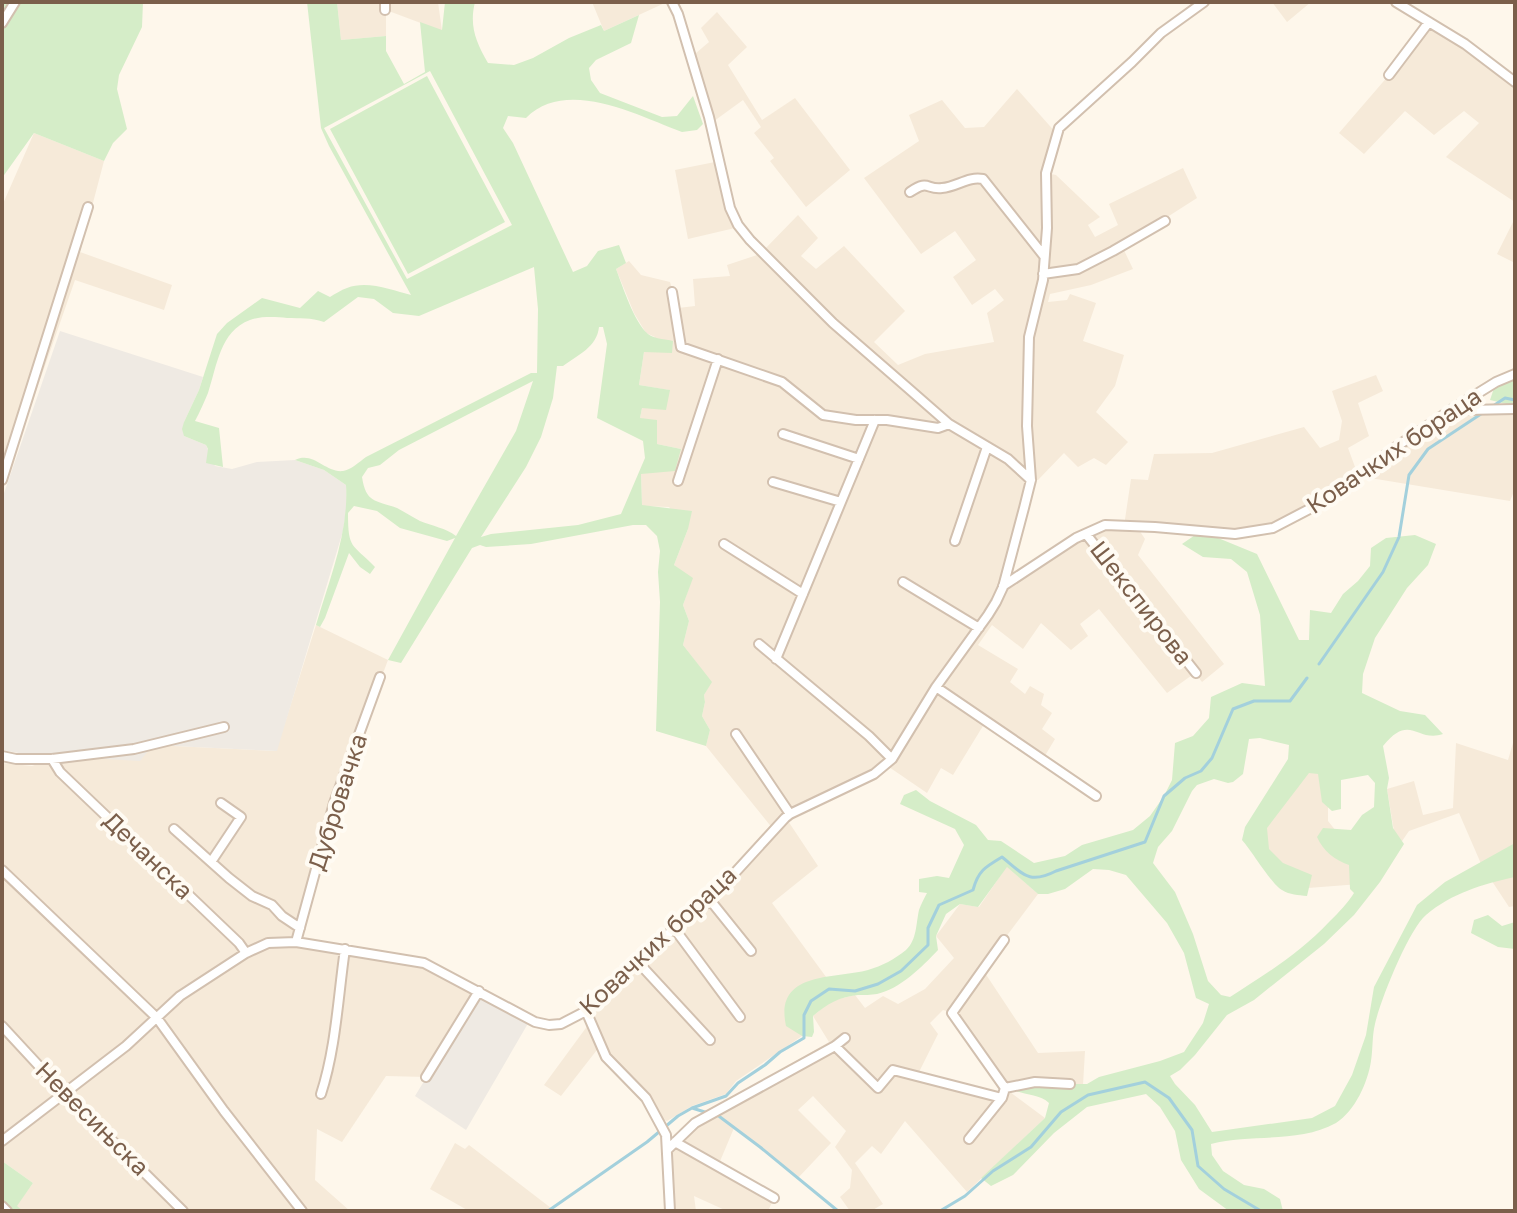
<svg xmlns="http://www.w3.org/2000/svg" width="1517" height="1213" font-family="'Golos Text',sans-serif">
<rect width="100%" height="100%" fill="#fef7eb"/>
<path fill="#f6ead9" d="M337 2H438L442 31 386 10V36L341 40Z
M592 2H667L604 31Z
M1272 2H1311L1287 22Z
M1388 2H1411L1412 12 1515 82V202L1446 157 1479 123 1464 111 1434 135 1405 111 1364 154 1339 133 1389 75 1427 24Z
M717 12 747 47 728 65 762 120 795 98 850 170 806 207 770 161 774 158 754 133 761 127 743 100 710 124 689 59 709 42 701 28Z
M1017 89 1057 134 1046 173 1056 175 1100 217 1088 225 1095 237 1118 225 1109 204 1183 168 1197 198 1122 246 1133 269 1091 285 1050 294 1048 302 1067 300 1070 294 1096 303 1083 341 1124 355 1115 386 1096 412 1128 442 1106 465 1094 458 1078 467 1064 453 1038 480 1031 481 1003 585 1033 565 1105 525 1124 526 1131 479 1148 480 1154 454 1212 453 1304 427 1320 448 1339 440 1342 421 1332 391 1376 375 1383 391 1358 403 1369 436 1348 448 1358 475 1454 408 1515 409V489L1510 501 1358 476 1321 503 1273 528 1235 534 1137 527 1145 539 1138 555 1224 664 1202 682 1195 673 1167 693 1099 609 1080 624 1088 636 1071 650 1041 623 1023 649 992 625 978 645 1018 669 1010 682 1025 694 1030 686 1044 694 1041 705 1052 713 1042 729 1055 739 1043 759 986 721 953 775 941 768 927 793 886 765 786 818 818 866 772 903 829 981 802 1014V1036L736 1081 726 1094 692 1106 667 1121 659 1119 600 1046 561 1096 544 1085 591 1021 586 1011 636 960 710 900 773 829 706 746 710 730 702 716 705 702 704 695 711 682 683 645 689 621 683 605 692 579 674 565 688 529 669 507 642 506 641 473 681 449 657 444 640 418 642 408 669 390 639 385 644 352 655 337 646 333 634 313 616 269 629 261 641 275 670 282 678 308 695 306 693 279 730 276 727 265 760 254 798 215 818 238 801 256 816 269 844 246 905 311 874 342 898 365 925 354 994 342 987 313 1004 300 995 289 972 305 953 277 976 260 955 231 921 254 864 178 919 141 909 115 942 100 965 128 984 127Z
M34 133 104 161 80 252 172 285 164 310 75 280 2 489V206Z
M715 162 735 228 688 239 675 170Z
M1515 218V263L1497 254Z
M316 625 388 660 334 803 296 941 424 963 479 991 426 1077 386 1076 342 1142 317 1129 315 1180 350 1211H23L16 1206 33 1183 2 1161V763L32 766 52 759 153 745 276 751Z
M1515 736V906L1509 907 1482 866 1459 813 1409 831 1373 883 1282 890 1246 837 1294 761 1328 760V821L1372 876 1396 843 1387 789 1414 781 1423 815 1453 808 1456 743 1508 760Z
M1007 866 1038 894 950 1012 943 1010 930 1023 938 1034 917 1076 1002 1098V1084L952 1013 983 970 1038 1053 1085 1051 1083 1085 1006 1089 1045 1118 967 1192 905 1121 881 1154 872 1146 855 1163 883 1204 871 1211H850L840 1197 850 1188 852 1170 835 1147 846 1131 813 1096 798 1110 831 1143 798 1178 734 1128 718 1166 774 1198 768 1211H727L694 1196 696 1211H670L668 1151 711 1113 722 1120 711 1110 829 1042 813 1016 831 1001 855 995 865 1008 883 996 898 1004 925 989 954 958 936 936 960 904 979 907Z
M455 1143 465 1149 469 1145 551 1208 548 1211H469L430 1189Z"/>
<path fill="#efeae3" d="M60 331 203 377 199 390 184 422V436L206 445 215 466 232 469 257 462 295 460 324 470 346 485 347 505 343 531 277 751 153 745 140 761 70 757 52 759 2 750V499Z
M479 991 530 1020 466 1130 415 1096Z"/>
<path fill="#d5edc8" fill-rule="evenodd" d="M2 2H143L142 27 119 75 117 89 127 129 113 143 104 161 34 133 2 178Z
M307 2H337L341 40 386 36V51L404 84 425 72 420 22 442 30 445 2H475C469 26 476 42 488 63L514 65 533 58 569 38 601 25 604 31 639 15 631 43 596 60 589 68 591 80 600 93 662 117 677 116 693 96 703 124 697 130 682 132C638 116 567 77 526 118L508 116 503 128 513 143 573 272 587 266 598 251 619 245 626 263 616 269C623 287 634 322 648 334 655 339 665 339 673 341L672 353 644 352 639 385 670 390 666 410 642 408 640 418 657 420V444L681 449 675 471 641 474 642 505 692 511 688 529 674 565 693 578 683 605 689 621 683 645 712 682 704 695 705 702 702 716 710 730 706 746 656 731 660 602 658 572 660 551 657 536 646 525H633L531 544 486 547 480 545 472 548 401 663 388 660 455 538 447 541 400 528 377 511 354 506 348 513C348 550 352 543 375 567L370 574 360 567 349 553 325 618 320 627 316 625C329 580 349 533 346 485L324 470 295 460C314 451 325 473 343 471 351 470 359 462 366 457L531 373H537L538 309 534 267 419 316 393 313 374 299 358 297 324 322C310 317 301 319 287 318 276 317 261 316 250 320 220 331 217 366 208 393 204 402 200 412 195 421L219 428 223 467 206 463 208 449 206 445 184 436 182 429 184 422 199 390 217 334 227 323 262 298 300 308 318 291 330 297C335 294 341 290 347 288 367 280 392 290 411 295L329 146 321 128ZM430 71 512 225 407 279 324 128ZM599 327H603L607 344 597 418 643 441 645 458 621 514 578 525 491 534 481 537 526 467 541 437 553 398 557 366H563C578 355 597 347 599 327ZM533 381 516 431 456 536C446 528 432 526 420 521 412 517 405 512 397 508 375 500 366 503 362 477L368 468 380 465 399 450Z
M427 76 505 222 408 274 330 129Z
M1515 374V406L1490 400 1496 382Z
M1201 531 1257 554 1299 640H1309L1310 610 1331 613 1343 594 1358 581 1370 566 1371 548 1386 538 1415 535 1436 544 1428 565 1407 588 1375 638 1363 674 1362 693 1400 711 1425 715 1443 734C1417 743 1410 712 1383 746L1389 778 1387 789 1393 828 1404 844 1380 882 1354 915 1324 944 1254 1000 1227 1015 1195 1055 1180 1070 1170 1076 1175 1084 1195 1105 1212 1132 1312 1118 1335 1106 1352 1075 1366 1035 1374 987 1417 905 1445 882 1515 843V877C1483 884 1452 893 1426 915 1409 929 1380 1001 1375 1024 1372 1036 1373 1049 1371 1061 1368 1082 1355 1111 1336 1123 1298 1144 1251 1133 1211 1144L1212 1155 1223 1171 1244 1185 1264 1189 1280 1199 1283 1211H1229L1199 1189 1181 1160 1175 1131 1160 1107 1146 1094 1087 1107 1054 1133 1013 1175 991 1186 981 1178 1045 1118 1049 1103C1041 1095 1027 1095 1016 1091L1019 1084H1087L1099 1077 1160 1061 1184 1052 1203 1023 1209 1004 1196 998 1184 953 1167 923 1126 875 1109 870 1093 869 1065 889 1048 894H1038L1007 867 978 907 960 904 946 914 936 936 938 950C922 967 900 989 877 994 871 995 864 995 858 995 839 997 827 1004 813 1016L814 1032 812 1037 802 1036 786 1026C774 971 834 979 868 970 882 966 895 959 906 950 917 940 916 923 919 910 921 904 924 899 927 893L919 892V879L937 876 949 878 964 845 955 829 900 804 904 795 916 790 930 801 976 825 988 840 1001 841 1034 863 1065 856 1082 845 1133 830 1150 816 1164 796 1172 780 1175 743 1193 736 1209 718 1211 697 1242 683 1265 686 1260 615 1247 572 1231 559 1203 557 1182 544ZM1260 738 1289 745 1288 759 1245 827 1242 840C1252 851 1272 885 1282 890 1290 895 1298 895 1307 896L1312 875 1283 863 1269 849 1267 828 1309 773 1318 774 1322 802 1332 811 1341 809V780L1368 775 1375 783 1374 807 1362 815 1351 830 1323 828 1317 837C1323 851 1335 860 1349 865L1350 889 1354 893C1347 904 1339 912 1330 921 1299 954 1267 973 1230 997L1221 995 1208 981 1193 934 1175 892 1153 863 1158 847 1172 831 1192 791 1197 785 1214 779 1228 783 1233 782 1243 774 1249 739Z
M1488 915 1502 926 1515 922V949L1498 947 1471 933 1474 920Z
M2 1161 33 1183 17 1206 23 1211H2Z"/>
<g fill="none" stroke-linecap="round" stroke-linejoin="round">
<path stroke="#a3d0dc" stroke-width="3" d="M1493 406 1505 398 1515 400
M1319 664 1383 572 1399 537 1409 475 1428 449 1484 412
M692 1108 726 1096 738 1083 765 1065 780 1052 804 1038V1015L811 1001 829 989 855 991 878 984 901 971 928 945V928L939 905 973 890C978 871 985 867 1002 857 1023 874 1029 885 1056 871L1145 842 1164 796 1185 778 1201 771 1212 758 1233 709 1254 701H1290L1307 678
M716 1114 760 1147 838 1211
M548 1211 647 1142 678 1116 692 1108 708 1113
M940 1211 965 1196 993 1171 1031 1147 1061 1112 1088 1095 1145 1082 1169 1098 1192 1130 1198 1166 1224 1189 1261 1211"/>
<g stroke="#d2c0af" stroke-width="12">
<path id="minor" d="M385 2V10
M672 2 678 14 709 117 730 208 738 225 750 240 833 323 909 389 949 424 1008 459 1031 480
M1396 2 1465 44 1515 82
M2 23 15 2
M1389 75 1429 22
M910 192C929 179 926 190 942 188 957 187 968 176 983 179L1044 256
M1043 274 1078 269 1113 251 1165 221
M672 292 681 347 782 382 823 415 856 420H887L938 428 949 424
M1454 408 1466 410 1515 409
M783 434 859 459
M2 480 88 207
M678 481 718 359
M773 482 841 502
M1086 534 1196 673
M955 541 987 447
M724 544 803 594
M903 582 979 628
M1003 586 1076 538 1105 525 1155 527 1235 534 1273 528 1321 503 1393 449 1454 408 1496 382 1515 374
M759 644 869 736 892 759
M776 659 875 420
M936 687 1096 796
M736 734 790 814
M2 756 16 759H52L134 749 224 727
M52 759 60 772 239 943 246 953
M174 829 229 878 252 896 272 905 282 916 300 928
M211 862 241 817 221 803
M2 870 157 1018 224 1111 302 1211
M710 900 751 951
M674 928 740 1017
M296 942 334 803 380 677
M636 960 710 1040
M586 1011 606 1057 646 1098 666 1135 670 1211
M2 1026 64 1093 183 1211
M835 1046 878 1088 893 1070 1002 1098 1005 1088 952 1013 1004 940
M426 1077 479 991
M1005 1088 1035 1082 1070 1084
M321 1094C336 1048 338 997 345 949
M969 1139 1002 1098
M2 1141 126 1046 180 996 246 953 268 943 296 942 424 963 535 1022 549 1025 561 1024 586 1011 636 960 710 900 785 818 790 814 874 774 892 759 936 687 988 615 996 602 1003 587 1024 508 1031 480 1027 426 1029 337 1043 280 1047 228 1046 173 1059 128 1132 62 1161 33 1204 2
M675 1142 774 1198
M668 1149 695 1123 835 1046 845 1038
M2 1206 7 1211"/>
</g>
<use href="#minor" stroke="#fff" stroke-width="8"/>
</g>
<g text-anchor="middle" stroke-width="8" stroke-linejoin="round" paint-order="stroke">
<g font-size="24" fill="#7b5f4b" stroke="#fffbf3">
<text transform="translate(1394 451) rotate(-34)" y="8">Ковачких бораца</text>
<text transform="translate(1141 603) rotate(52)" y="8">Шекспирова</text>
<text transform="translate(338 802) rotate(-72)" y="8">Дубровачка</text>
<text transform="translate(148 856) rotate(44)" y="8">Дечанска</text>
<text transform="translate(658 941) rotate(-43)" y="8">Ковачких бораца</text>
<text transform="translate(92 1119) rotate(45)" y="8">Невесињска</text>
</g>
</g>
<rect width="1517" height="1213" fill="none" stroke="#7b5f4b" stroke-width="8"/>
</svg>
